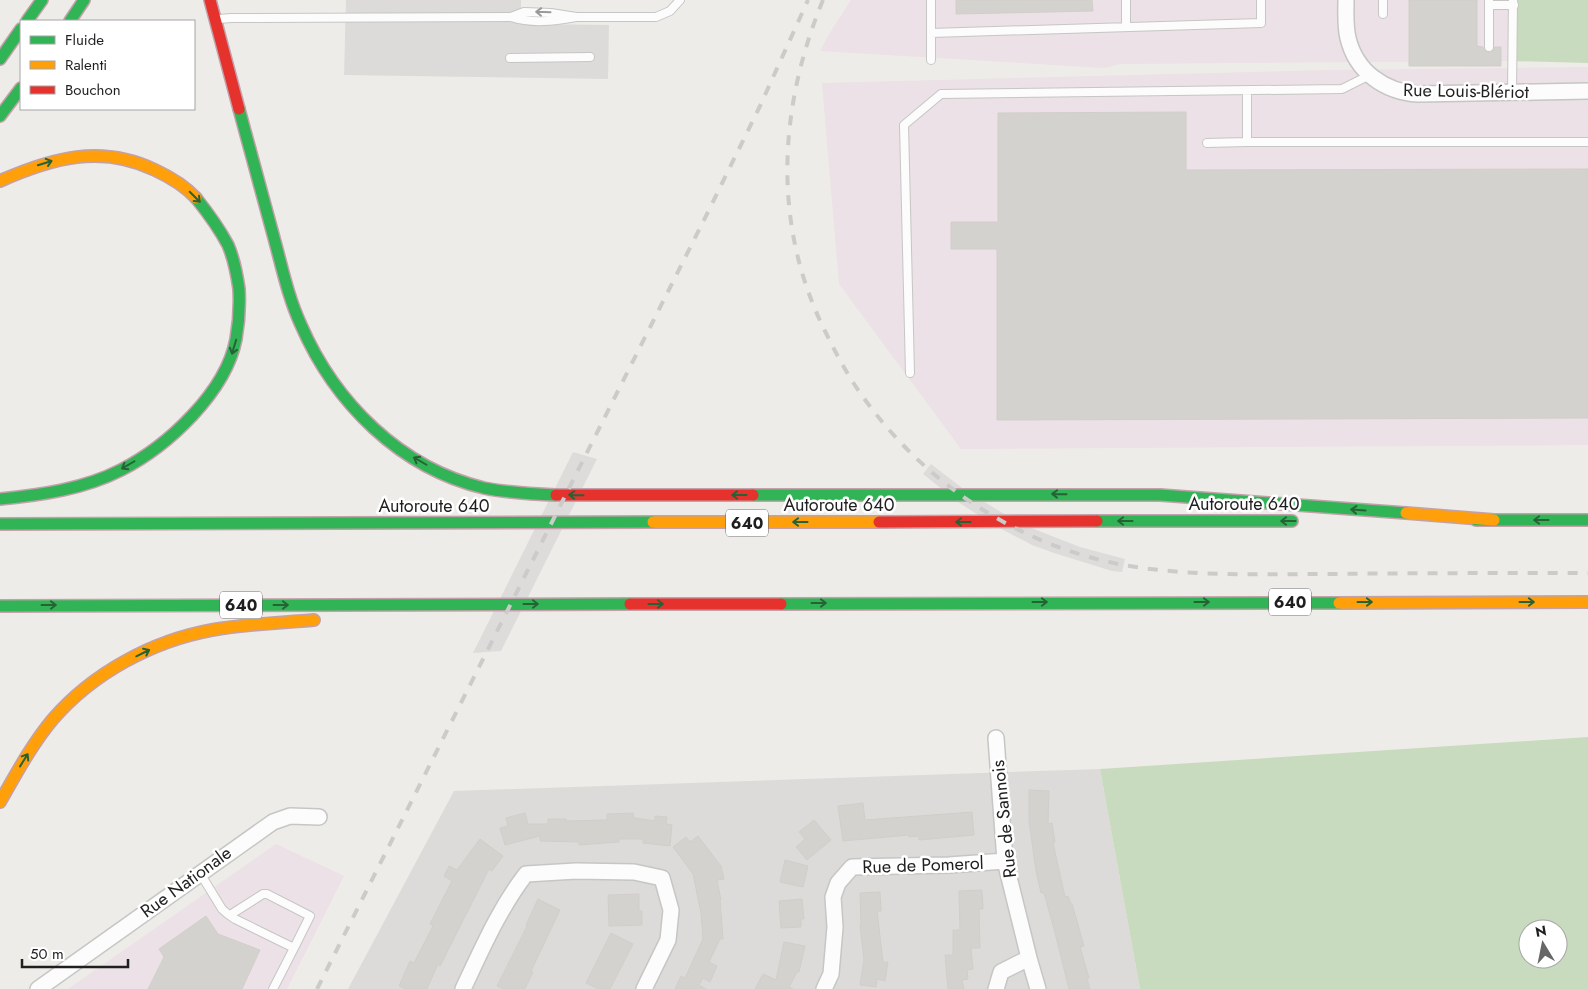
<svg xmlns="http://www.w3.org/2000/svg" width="1588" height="989" font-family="Jost,sans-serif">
<rect width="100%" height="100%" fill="#eeece8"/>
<path fill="#dddbd9" d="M1100 769 1140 989H348L454 791Z"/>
<path fill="#ebe1e6" d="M851 0H1511L1510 61 1120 64 1105 68 820 51 829 34Z
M1588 67V445L961 449 839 284 822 83 1332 70Z
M276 844 344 876 287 989H68Z"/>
<path fill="#dcdbd9" d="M346 0H521V24L609 25 608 79 344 75Z"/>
<path fill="#c9dbbe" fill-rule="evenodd" d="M1511 0H1588V63L1510 61Z
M1588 737V989H1140L1100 769ZM1528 929H1558V959H1528Z"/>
<path fill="#dddcdb" d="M573 452 597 459 501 651 473 653Z
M931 464 966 491 1021 524 1080 547 1125 559 1122 572 1112 571 1054 553 1032 545 994 525 958 502 923 474Z"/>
<path fill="#d4d2cf" stroke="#d1ceca" d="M956 0H1092L1093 11 956 14Z
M1409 0H1477V46L1483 47 1484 50 1489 53 1492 52 1495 47H1501V66H1409Z
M1186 112V170L1588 169V418L997 420V249H951V222H998V113Z
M1029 790 1049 791 1048 824 1052 823 1055 842 1053 843 1065 897 1068 896 1071 904H1072L1084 946 1080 947 1089 978 1087 979 1090 989H1069L1054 929 1044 893H1041L1036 871 1029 821Z
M863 803 865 820 972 812 974 835 919 840V836L909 837V835L843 841 838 806Z
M525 813 528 824H548V819H566V821L607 820V814L633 813 634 818 655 821V816L667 817 666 824 672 825 670 846 643 843V839H619V842L579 845V842L540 841V836L505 845 500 828 508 826 506 818Z
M814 820 831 840 807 860 796 847 805 839 799 832Z
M698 836 721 866 724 879 717 880 721 900H720L723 939H720L709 962 717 966 710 982 703 978 699 985 706 989H675L681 976 685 978 703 939 701 913 693 874 673 847 686 837 690 842Z
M480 839 503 856 492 871 489 869 440 966 438 964 427 989H406L399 986 410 961 414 963 433 926 430 924 452 881 444 876 449 866 457 870Z
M785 860 808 866 803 887 780 882Z
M982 890 983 909H979L980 948H971L973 969 967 970 968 979 962 980 964 989H948L945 955H953V930H960L959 891Z
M880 892 881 911H877L883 962H888L885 981 877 979 876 987 860 985 864 960 860 925H861L860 893Z
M639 894V911H642V925L609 926 608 895Z
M538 899 560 910 531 971 533 972 525 989H503L497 986 527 926 526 925Z
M802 899 804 919H801V927L781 928 779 901Z
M206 916 218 934 260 950 242 989H148L164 957 159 949Z
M611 933 633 944 610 989H598L586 983Z
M784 942 805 946 799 972H797L789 987 793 989H755L763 974 776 980Z"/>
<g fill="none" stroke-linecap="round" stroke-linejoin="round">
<g stroke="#c6c6c4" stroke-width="10">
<path id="lane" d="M931 0V60
M1126 0V27
M1383 0V14
M1489 0V47
M1489 5H1514
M511 17 524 12 551 13 576 17H656L670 11 680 0
M219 19 231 18 511 17C533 24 553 21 576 17
M931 33 1261 23V0
M510 58 590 57
M1247 91V142H1588
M1512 92 1513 0
M1207 143 1247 142
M910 373 904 125 941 94 1342 89 1370 75
M200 873 222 909C226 913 230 916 235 919L294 948 310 916 267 894H263L230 915
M273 989 294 948"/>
</g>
<g stroke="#c6c6c4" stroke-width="18">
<path id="street" d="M1346 0C1346 13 1345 26 1348 38 1356 72 1385 92 1418 94L1588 91
M1029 958 1038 989
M38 989 273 822 290 816 319 817
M463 989C482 949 499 909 526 874L576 871 634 872 662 878 671 910 668 940 644 989
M824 989 831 974 835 927 833 897 838 883 852 867 949 865 1005 861
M996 989 1001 972 1029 958 1005 861 996 738"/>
</g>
<g stroke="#c2a1aa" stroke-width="14">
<path id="fast" d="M27 21 42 0
M70 21 84 0
M0 59 21 29
M239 109C251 152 262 195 274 238 282 267 288 297 301 325 335 403 400 468 484 488 508 493 532 494 556 495
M0 116 21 88
M753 495H1160L1406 513
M0 499C41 495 84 489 121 470 168 446 226 392 236 339 239 322 240 306 239 289 237 275 234 259 228 245 219 228 208 213 196 198
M1476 520H1588
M1097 521H1292
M0 524 653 522
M781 604 1339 603
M0 606 630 604"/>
</g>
<g stroke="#c2a1aa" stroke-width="14">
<path id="slow" d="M0 181C52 158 101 144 155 170 170 177 185 186 196 198
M1406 513 1494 520
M653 522H879
M1339 603 1588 602
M0 802C16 774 32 744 53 719 93 673 152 641 212 630 246 624 280 623 314 620"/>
</g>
<g stroke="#c2a1aa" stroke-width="14">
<path id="jam" d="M210 0 239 109
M556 495H753
M879 522 1097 521
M630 604H781"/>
</g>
<use href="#lane" stroke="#fcfcfc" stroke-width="8"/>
<use href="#street" stroke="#fcfcfc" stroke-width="15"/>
<use href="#fast" stroke="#30b455" stroke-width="11"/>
<use href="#slow" stroke="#ff9f0a" stroke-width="11"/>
<use href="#jam" stroke="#e5322d" stroke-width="11"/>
<path stroke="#cbcbca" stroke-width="4" stroke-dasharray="10 10" stroke-linecap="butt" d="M823 0C778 109 772 226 826 333 838 358 852 383 869 405 930 487 1023 547 1124 565 1191 577 1260 574 1329 574 1415 573 1502 573 1588 573
M317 989 705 218 760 106 808 0"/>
</g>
<defs><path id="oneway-shaft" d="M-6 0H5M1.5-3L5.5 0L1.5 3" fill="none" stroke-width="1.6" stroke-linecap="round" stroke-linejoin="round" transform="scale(1.25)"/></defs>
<use stroke="#999" href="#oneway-shaft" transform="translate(543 12) rotate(-178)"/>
<g stroke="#276237">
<use href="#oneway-shaft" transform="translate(45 163) rotate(-17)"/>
<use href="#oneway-shaft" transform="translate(195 197) rotate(45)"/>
<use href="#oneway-shaft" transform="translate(234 347) rotate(107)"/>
<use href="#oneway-shaft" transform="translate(420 461) rotate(-150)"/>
<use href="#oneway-shaft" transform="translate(128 465) rotate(150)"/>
<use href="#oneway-shaft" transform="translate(1059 494) rotate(-179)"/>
<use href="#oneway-shaft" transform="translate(576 495) rotate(-179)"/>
<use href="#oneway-shaft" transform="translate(739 495) rotate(180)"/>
<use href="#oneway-shaft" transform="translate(1358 510) rotate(-176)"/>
<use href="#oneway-shaft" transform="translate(1541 520) rotate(180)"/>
<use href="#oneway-shaft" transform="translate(1125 521) rotate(180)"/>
<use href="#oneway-shaft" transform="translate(1288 521) rotate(180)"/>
<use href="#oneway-shaft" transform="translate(800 522) rotate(180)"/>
<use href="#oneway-shaft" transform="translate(963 522) rotate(180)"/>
<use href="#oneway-shaft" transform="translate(1040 602)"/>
<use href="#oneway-shaft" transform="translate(1202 602)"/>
<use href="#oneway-shaft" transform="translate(1365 602)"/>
<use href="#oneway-shaft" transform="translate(1527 602)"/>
<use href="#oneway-shaft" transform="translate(819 603)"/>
<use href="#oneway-shaft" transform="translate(531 604)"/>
<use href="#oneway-shaft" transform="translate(656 604)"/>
<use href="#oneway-shaft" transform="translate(49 605)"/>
<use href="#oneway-shaft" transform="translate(281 605)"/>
<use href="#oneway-shaft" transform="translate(143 653) rotate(-26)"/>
<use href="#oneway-shaft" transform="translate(24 760) rotate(-58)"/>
</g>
<g text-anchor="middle" stroke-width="5" stroke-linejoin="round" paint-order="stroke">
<g fill="#fff" stroke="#626262" stroke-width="1">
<rect x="726" y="509.5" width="42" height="27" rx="4"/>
<rect x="1269" y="588.5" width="42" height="27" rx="4"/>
<rect x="220" y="591.5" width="42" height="27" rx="4"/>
</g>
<g font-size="16" font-weight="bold" fill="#1f1f1f">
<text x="747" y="529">640</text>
<text x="1290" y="608">640</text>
<text x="241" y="611">640</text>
</g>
<g font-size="18" fill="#1f1f1f" stroke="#fff">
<text transform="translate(1466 91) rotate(1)" y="6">Rue Louis-Blériot</text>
<text x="1244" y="510">Autoroute 640</text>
<text x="839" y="511">Autoroute 640</text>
<text x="434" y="512">Autoroute 640</text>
<text transform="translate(1004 819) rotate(-96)" y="6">Rue de Sannois</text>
<text transform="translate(923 865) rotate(-2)" y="6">Rue de Pomerol</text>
<text transform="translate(186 882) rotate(-36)" y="6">Rue Nationale</text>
</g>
</g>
<rect x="20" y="20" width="175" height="90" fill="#ffffff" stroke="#a5a5a5"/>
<rect x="30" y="36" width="25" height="8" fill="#30b455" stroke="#a5a5a5"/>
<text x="65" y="45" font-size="15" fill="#1f1f1f">Fluide</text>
<rect x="30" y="61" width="25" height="8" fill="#ff9f0a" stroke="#a5a5a5"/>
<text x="65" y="70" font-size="15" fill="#1f1f1f">Ralenti</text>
<rect x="30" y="86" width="25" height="8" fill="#e5322d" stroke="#a5a5a5"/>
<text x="65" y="95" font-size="15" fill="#1f1f1f">Bouchon</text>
<g transform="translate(1543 944) rotate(350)"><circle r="24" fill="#ffffff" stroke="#a5a5a5"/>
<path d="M0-4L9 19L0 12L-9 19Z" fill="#676765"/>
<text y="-8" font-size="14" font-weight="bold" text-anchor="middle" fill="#1f1f1f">N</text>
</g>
<path d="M22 959v8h106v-8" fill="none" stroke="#1f1f1f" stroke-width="2.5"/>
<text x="30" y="959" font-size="15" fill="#1f1f1f" stroke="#ffffff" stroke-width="4" paint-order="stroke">50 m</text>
</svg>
